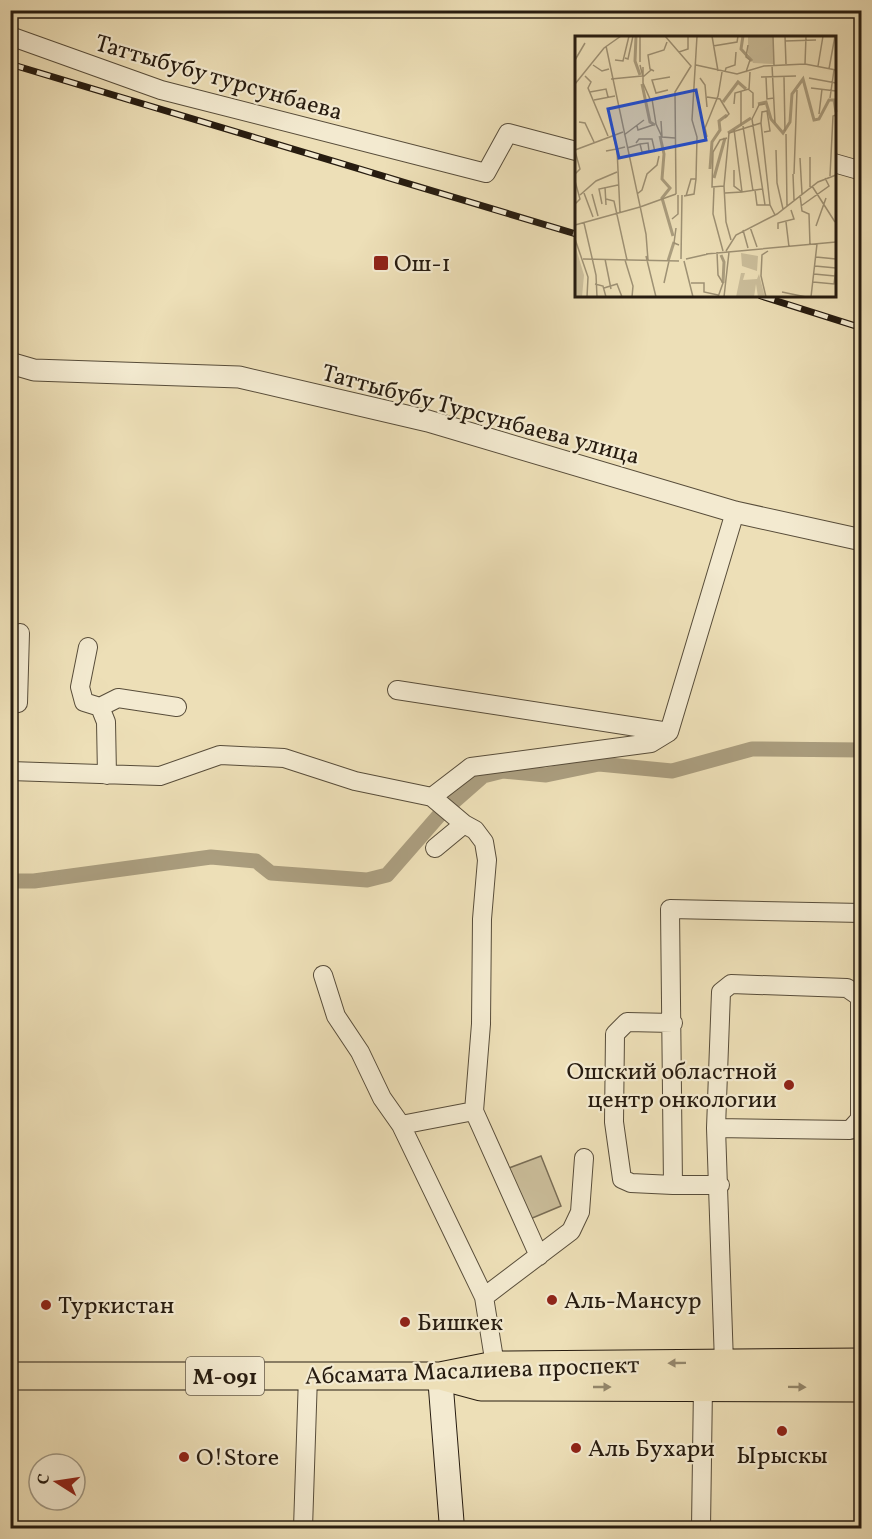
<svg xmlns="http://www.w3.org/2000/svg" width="872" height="1539" font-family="Vollkorn,serif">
<rect width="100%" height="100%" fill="#eddfb7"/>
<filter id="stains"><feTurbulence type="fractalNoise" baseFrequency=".00333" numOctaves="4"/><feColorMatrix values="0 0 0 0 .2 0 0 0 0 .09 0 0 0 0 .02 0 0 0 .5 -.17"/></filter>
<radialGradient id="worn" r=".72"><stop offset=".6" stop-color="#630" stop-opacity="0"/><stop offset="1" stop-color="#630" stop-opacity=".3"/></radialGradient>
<path fill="#cbbe9b" stroke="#796d56" stroke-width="1.5" d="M541 1156 561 1206 530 1219 509 1168Z"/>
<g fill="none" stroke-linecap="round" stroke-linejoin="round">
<path stroke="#aa9d7e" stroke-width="15" d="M10 881H34L211 857 256 861 271 873 367 880 387 875 442 812 483 776 503 771 546 775 599 764 672 771 752 749 862 750"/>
<g stroke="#584d3a" stroke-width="20">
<path id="minor" d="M10 36 161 90 486 173 508 133 576 151
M834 163 862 171
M88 647 80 687 84 702 100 707 106 722 107 775
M397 690 669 732 735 512
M10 704 18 703 20 633
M100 707 118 698 177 707
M10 771 160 776 220 755 284 758 355 781 432 797 464 824
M432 797 471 767 651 743 669 732
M323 975 336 1016 360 1052 382 1098 401 1125 484 1297 495 1365
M474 1111 539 1256
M401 1125 474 1111 481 1024 482 919 487 860 484 842 475 830 464 824 435 848
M716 1128 850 1130 860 1119V997L847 988 731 984 721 992 716 1128 724 1363
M673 1185 631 1183 622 1179 614 1122 615 1034 627 1022 673 1023
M720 1185H673L670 909 862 913
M484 1297 571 1231 580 1212 584 1158
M303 1528 308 1376
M701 1528 703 1386"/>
</g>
<g stroke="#584d3a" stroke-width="23">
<path id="tertiary" d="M10 363 34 370 239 377 428 421 735 512 862 540"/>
</g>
<g stroke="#271c10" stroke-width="26">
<path id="secondary" d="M440 1376 452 1528"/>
</g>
<g stroke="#271c10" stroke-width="29">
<path id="primary" d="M10 1376H440L495 1365 862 1362
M444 1377 481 1387 862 1388"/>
</g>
<use href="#minor" stroke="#f3ead0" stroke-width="18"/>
<use href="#tertiary" stroke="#f3ead0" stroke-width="21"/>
<use href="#secondary" stroke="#f3ead0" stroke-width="24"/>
<use href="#primary" stroke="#eddfb7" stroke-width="27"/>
<g stroke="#271c10" stroke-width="7">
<path id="rail" d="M10 64 576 234
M761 296 862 328"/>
</g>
<use href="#rail" stroke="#f3ead0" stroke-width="4.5" stroke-dasharray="14" stroke-linecap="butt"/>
</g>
<defs><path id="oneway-solid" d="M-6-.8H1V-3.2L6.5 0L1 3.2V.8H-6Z" transform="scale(1.5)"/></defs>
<g fill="#94876c">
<use href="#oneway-solid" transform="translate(677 1363) rotate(179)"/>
<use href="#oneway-solid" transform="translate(602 1387)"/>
<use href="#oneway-solid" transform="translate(797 1387) rotate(1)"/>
</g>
<g fill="#8f2418" stroke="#f3ead0" stroke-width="2">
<rect x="373" y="255" width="16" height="16" rx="3"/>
<circle cx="789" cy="1085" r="6"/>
<circle cx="552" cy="1300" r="6"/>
<circle cx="46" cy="1305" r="6"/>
<circle cx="405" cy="1322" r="6"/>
<circle cx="782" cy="1431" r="6"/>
<circle cx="576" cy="1448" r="6"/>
<circle cx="184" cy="1457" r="6"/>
</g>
<g text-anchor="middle" stroke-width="4.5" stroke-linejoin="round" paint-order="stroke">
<rect fill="#f3ead0" stroke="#645a4a" stroke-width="1.5" x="186" y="1357" width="78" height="38" rx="4.5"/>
<g font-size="22" font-weight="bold" fill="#271c10">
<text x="225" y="1384">М-091</text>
</g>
<g font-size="24" fill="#271c10" stroke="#f3ead0">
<text transform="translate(219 77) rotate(16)" y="8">Таттыбубу турсунбаева</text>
<text transform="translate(481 414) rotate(15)" y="8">Таттыбубу Турсунбаева улица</text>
<text transform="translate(472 1370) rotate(-2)" y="8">Абсамата Масалиева проспект</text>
</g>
<g font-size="24" fill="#271c10" stroke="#f3ead0" text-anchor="start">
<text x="394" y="271">Ош-1</text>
<text x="777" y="1079" text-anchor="end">Ошский областной<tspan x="777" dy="28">центр онкологии</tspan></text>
<text x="564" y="1308">Аль-Мансур</text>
<text x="58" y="1313">Туркистан</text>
<text x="417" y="1330">Бишкек</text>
<text x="588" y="1456">Аль Бухари</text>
<text x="782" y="1463" text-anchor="middle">Ырыскы</text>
<text x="196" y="1465">O!Store</text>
</g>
</g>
<g transform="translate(575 36)">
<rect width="261" height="261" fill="#eddfb7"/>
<path d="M173 0H198L199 28 178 27 173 17ZM0 209 9 239 7 261H0ZM166 217 183 220 182 235 167 230ZM166 237H170L168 244 182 243 184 238 190 261H183L181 248 179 261H161Z" fill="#cbbe9b"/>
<path fill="none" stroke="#aa9d7e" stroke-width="3" d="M61 0 60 25 65 39M168 0 166 13 177 25M67 48 75 86 80 89M148 66 163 46 171 53M183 68 191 66 196 83 208 97 215 86 217 58 228 43 239 84 244 83 254 64H259L261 76M153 97 176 82M85 100 89 118 87 143 95 152 87 162 98 200M135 133 137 106 145 94 144 85 152 79M139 142 150 102M146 219 149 226 148 247M93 225 99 206"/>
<path fill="none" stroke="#9e9174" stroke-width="1.5" d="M90 0 116 30 100 56 101 158M137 0 143 35M198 0 199 29M210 0 211 28M210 5 241 4M31 10 71 198 73 224M138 10 162 6 163 0M104 16 113 13V0M50 22 53 23 58 0M0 24 10 7M40 24 48 25 54 0M65 26V0M230 28 231 0M18 29 27 35 34 33M65 29 68 41 76 34M121 29 162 38 189 30 230 28 261 34M197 29 200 87M243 30 248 0M68 31V47L75 63M254 33 260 0M79 35 75 33 73 19 89 14 92 6M150 36 151 32 160 29 161 16M171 36 175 24 171 21 173 9M10 40 16 46 13 52 33 100M186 41 221 40M191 41 192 63 199 62M209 41 210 95M125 42 130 49 132 71M234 42 261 47M36 43 67 40M0 48 29 12 46 0M236 52 261 55M173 53 178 57V72M93 54 81 57 77 44 95 41M15 56 31 53 33 61M132 61 145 63 154 78 150 82M255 62 259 34M77 63 81 88 87 101M19 64 40 60M159 68 160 57 174 53 175 36M190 68 184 69 177 83 190 169M244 78 247 53M86 85 87 101 100 102M4 86 10 87 19 106M62 90 63 94 78 89M166 90V55M168 90 178 155M189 96 195 95 192 75 187 76 186 87 195 169M211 98 212 170M49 99 69 84M132 101 130 92 143 60 147 36M61 107 64 103H77L80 116M52 112 65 108 73 107 74 115 67 116 65 108M0 114 48 96M201 114 202 147 208 173M0 115 5 133 0 138M31 115 42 113 38 99M225 122 227 158M159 134V150L167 156 187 153M218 138 219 164M219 138 222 54M255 140 258 80 261 79M0 145 5 163 0 168M149 150 137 151 138 116 145 104 152 102M237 150 260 186M30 151 31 169M139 151 138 178 148 215M235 151V121M180 154 182 169H195L200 179M9 157 18 181M150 157 167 156 159 93M17 158 23 180M62 158 67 154 72 138 82 129 84 120M5 159 21 145 42 136M225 159 227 175 234 178 235 209M109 160 119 158 121 143 122 101 117 84 122 0M111 160 116 143H121M31 163 39 165 52 224M27 168 24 153 43 149M226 170 254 150 250 142M65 171 101 158M45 176 42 113 50 111M97 183 103 178V159M211 186 214 211M9 187 21 239 22 261M0 189 65 171M241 190 251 162M175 191 182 211M101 192 99 207 104 209M203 193V187L219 183 216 174M168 194 173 212M0 203 13 241 12 261M156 204 151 186 149 150 154 97 186 87M151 215 161 199 202 178 243 146 261 139M142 216 143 239 148 247 143 261M131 218 261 206M71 220 81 261M241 221 261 223M8 223 104 225M30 223 36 253M106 223 107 159M111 223 133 218M50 224 58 250 57 261M109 225 118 261M240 230 261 232M239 238 260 240M238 246 259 248 261 232M89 247 94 225M116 247H129V256L143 259M20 248 28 250 31 261M29 252 42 248 47 261M207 256 231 261M149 261 154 216M191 261 186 240 187 219 193 215M236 261 242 208"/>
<path fill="#1d4ed8" fill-opacity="0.15" stroke="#1d4ed8" stroke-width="3" d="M121 54 131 104 44 122 33 73Z"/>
<rect width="261" height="261" fill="none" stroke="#271c10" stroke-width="3"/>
</g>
<rect width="872" height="1539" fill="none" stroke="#eddfb7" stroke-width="36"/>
<rect x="12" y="12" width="848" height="1515" fill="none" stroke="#271c10" stroke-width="3"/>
<rect x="18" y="18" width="836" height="1503" fill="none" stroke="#271c10" stroke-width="1.5"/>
<g transform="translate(57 1482) rotate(282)"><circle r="28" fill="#f3ead0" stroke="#a19883" stroke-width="1.5"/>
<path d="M0-4.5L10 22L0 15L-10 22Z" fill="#8f2418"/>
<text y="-9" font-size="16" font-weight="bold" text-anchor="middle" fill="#271c10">С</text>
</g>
<rect width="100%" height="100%" filter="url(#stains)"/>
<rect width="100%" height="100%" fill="url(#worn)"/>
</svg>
